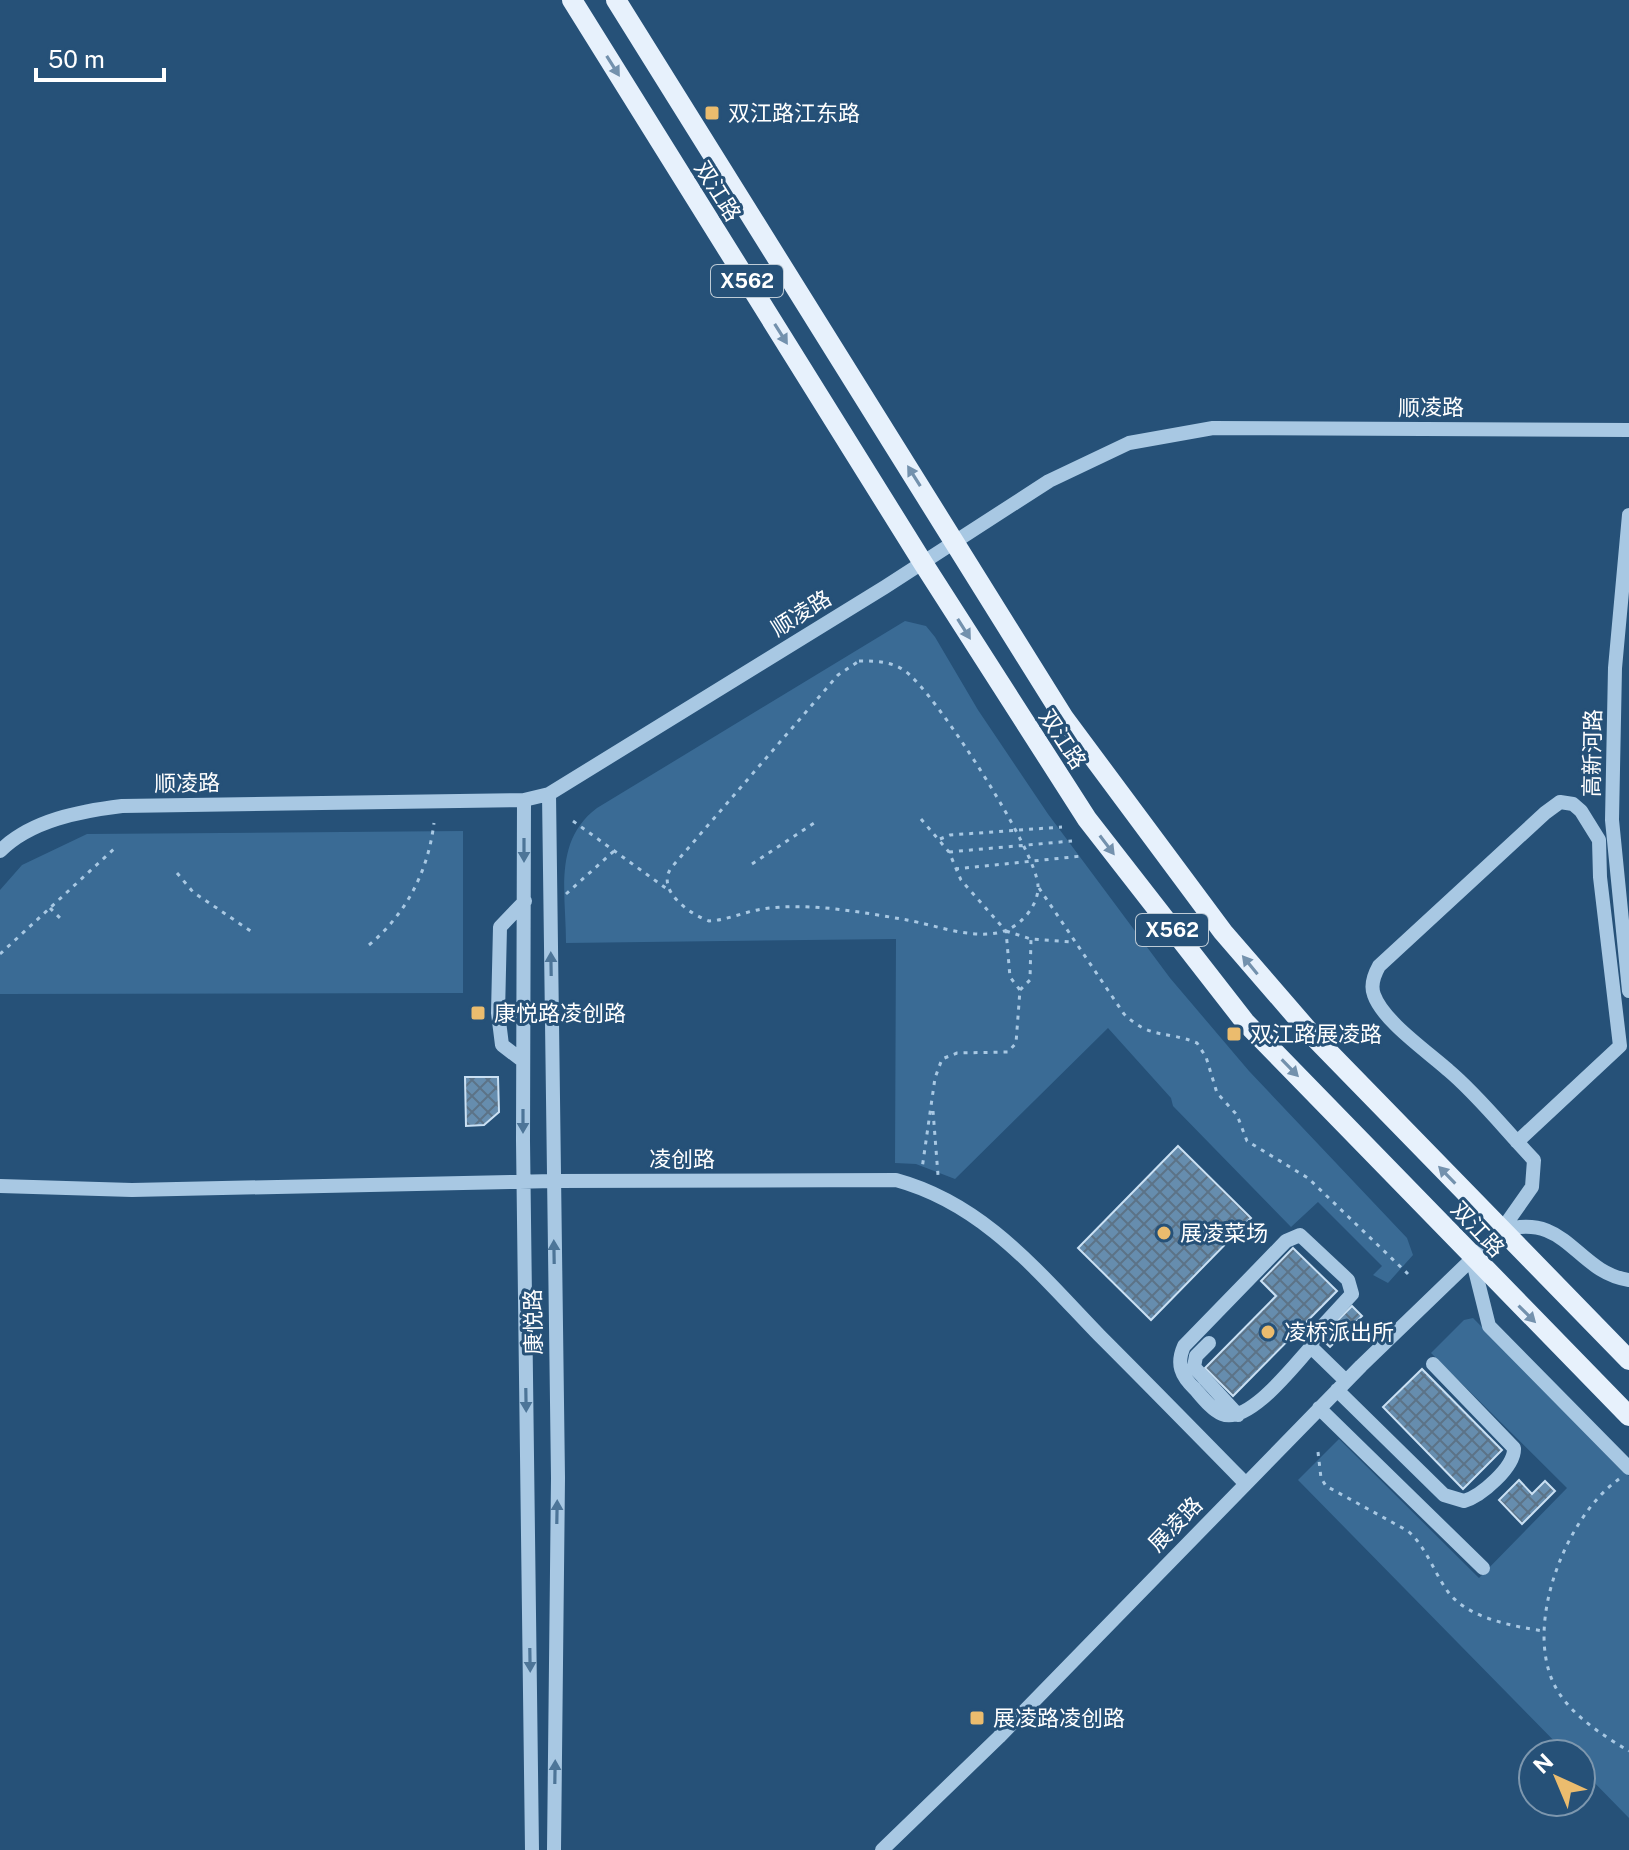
<svg xmlns="http://www.w3.org/2000/svg" width="1629" height="1850" font-family="'Public Sans','Noto Sans SC',sans-serif">
<defs>
<pattern id="building-cross-hatch" width="8" height="8" patternUnits="userSpaceOnUse" patternTransform="scale(2)"><rect width="8" height="8" fill="#668dae"/><path d="M0 0l8 8M0 8l8-8" fill="none" stroke="#5c7387"/></pattern>
</defs>
<rect width="100%" height="100%" fill="#265178"/>
<path fill="#3a6b95" d="M905 621 926 626 935 637 978 710 1048 814 1170 978 1249 1071 1407 1238 1413 1255 1388 1283 1373 1275 1382 1266 1318 1202 1291 1227 1173 1106 1171 1098 1108 1028 955 1179 916 1164 895 1163 896 939 566 943C566 893 553 841 597 808Z
M463 831V993L0 994V890L22 865 87 834Z
M1473 1318 1629 1476V1818L1581 1769V1754H1567L1298 1480 1339 1439 1479 1578 1567 1488 1431 1353 1464 1320Z"/>
<path fill="url(#building-cross-hatch)" stroke="#cae0f3" stroke-width="2" d="M465 1077H498L499 1112 484 1125 466 1126Z
M1178 1146 1251 1218 1151 1320 1078 1248Z
M1293 1248 1337 1291 1233 1396 1205 1368 1276 1296 1261 1281Z
M1352 1306 1362 1316 1330 1347 1320 1338Z
M1422 1369 1502 1450 1463 1489 1383 1407Z
M1519 1480 1532 1494 1545 1481 1555 1491 1522 1524 1499 1500Z"/>
<g fill="none" stroke-linecap="round" stroke-linejoin="round">
<path stroke="#a8c8e3" stroke-width="3" stroke-dasharray="4 6" stroke-linecap="butt" d="M859 661C876 661 891 661 905 671 935 692 1037 851 1038 886 1039 903 1024 922 1009 929 980 943 936 925 907 920 861 912 808 902 762 909 744 912 727 920 709 921 689 914 656 890 671 868L838 675Z
M921 819 949 852 961 880 1006 931 1010 977 1020 990 1016 1043 1008 1052 957 1053 942 1059 935 1078 922 1169
M573 821 667 889
M940 839 950 835 1062 827
M949 852 1072 841
M752 864 817 821
M955 869 1082 856
M177 873 193 892 252 932
M1039 888 1124 1014C1151 1040 1166 1030 1197 1043L1206 1057 1217 1093 1237 1115 1247 1141 1308 1178 1408 1274
M566 894 614 851
M50 908 64 922
M1006 931 1031 939 1073 942
M369 945C407 913 428 871 434 823
M0 954 116 847
M1020 990 1030 980 1031 939
M933 1111 938 1175
M1318 1452 1321 1478 1326 1486 1408 1531C1426 1547 1433 1570 1446 1589 1465 1618 1512 1626 1543 1631
M1619 1479C1567 1516 1525 1620 1553 1682 1566 1712 1602 1735 1629 1751"/>
<path stroke="#a8c8e3" stroke-width="14" d="M1629 515 1615 668 1612 820 1629 991
M549 794 558 1478 554 1850
M524 800 523 1141 532 1850
M0 851C31 820 81 811 122 806L524 800 549 794 885 587 1049 481 1129 443 1213 428 1629 430
M523 1061 502 1045 498 1013 500 927 525 901
M0 1186 132 1190 554 1181 896 1180C984 1204 1038 1272 1100 1336 1149 1385 1197 1434 1245 1483
M1501 1231C1567 1210 1575 1272 1629 1280
M1300 1235 1348 1280 1352 1294 1316 1333 1311 1347C1294 1365 1249 1425 1222 1414 1212 1410 1202 1397 1195 1389 1181 1376 1176 1364 1184 1346L1286 1241Z
M1472 1258 1489 1326 1629 1468
M1209 1343 1196 1356 1194 1367 1238 1415
M1311 1347 1346 1381
M1337 1390 1444 1495 1464 1501C1481 1496 1515 1467 1514 1448L1433 1364
M1319 1408 1483 1568
M882 1850 999 1737 1361 1366 1501 1231 1532 1187 1534 1160C1506 1131 1479 1096 1448 1070 1428 1052 1383 1021 1374 995 1370 985 1374 975 1379 966L1545 813 1560 802 1573 804 1581 811 1599 840 1600 877 1620 1046 1517 1142"/>
<path stroke="#e7f1fc" stroke-width="20" d="M572 0 923 563 1087 819 1245 1022 1629 1416
M616 0 1064 718 1223 932 1313 1036 1629 1360"/>
</g>
<defs><path id="oneway-solid" d="M-6-.8H1V-3.2L6.5 0L1 3.2V.8H-6Z" transform="scale(2)"/></defs>
<g fill="#7391ad">
<use href="#oneway-solid" transform="translate(613 66) rotate(58)"/>
<use href="#oneway-solid" transform="translate(781 334) rotate(58)"/>
<use href="#oneway-solid" transform="translate(914 476) rotate(-122)"/>
<use href="#oneway-solid" transform="translate(964 629) rotate(58)"/>
<use href="#oneway-solid" transform="translate(1107 845) rotate(53)"/>
<use href="#oneway-solid" transform="translate(1250 965) rotate(-129)"/>
<use href="#oneway-solid" transform="translate(1290 1068) rotate(46)"/>
<use href="#oneway-solid" transform="translate(1447 1175) rotate(-134)"/>
<use href="#oneway-solid" transform="translate(1527 1314) rotate(45)"/>
</g>
<g fill="#4d7598">
<use href="#oneway-solid" transform="translate(524 850) rotate(90)"/>
<use href="#oneway-solid" transform="translate(551 964) rotate(-91)"/>
<use href="#oneway-solid" transform="translate(523 1121) rotate(90)"/>
<use href="#oneway-solid" transform="translate(554 1252) rotate(-91)"/>
<use href="#oneway-solid" transform="translate(526 1400) rotate(89)"/>
<use href="#oneway-solid" transform="translate(557 1512) rotate(-89)"/>
<use href="#oneway-solid" transform="translate(530 1660) rotate(89)"/>
<use href="#oneway-solid" transform="translate(555 1772) rotate(-89)"/>
</g>
<g fill="#ebbc6e" stroke="#265178" stroke-width="3">
<rect x="704" y="105" width="16" height="16" rx="4"/>
<rect x="470" y="1005" width="16" height="16" rx="4"/>
<rect x="1226" y="1026" width="16" height="16" rx="4"/>
<circle cx="1164" cy="1233" r="8"/>
<circle cx="1268" cy="1332" r="8"/>
<rect x="969" y="1710" width="16" height="16" rx="4"/>
</g>
<g text-anchor="middle" stroke-width="6" stroke-linejoin="round" paint-order="stroke">
<g fill="#265178" stroke="#becbd6" stroke-width="2">
<rect x="711" y="265" width="72" height="32" rx="6"/>
<rect x="1136" y="914" width="72" height="32" rx="6"/>
</g>
<g font-size="20" font-weight="bold" fill="#fff">
<text x="747" y="288">X562</text>
<text x="1172" y="937">X562</text>
</g>
<g font-size="22" fill="#fff" stroke="#265178" text-anchor="start">
<text x="728" y="121">双江路江东路</text>
<text x="494" y="1021">康悦路凌创路</text>
<text x="1250" y="1042">双江路展凌路</text>
<text x="1180" y="1241">展凌菜场</text>
<text x="1284" y="1340">凌桥派出所</text>
<text x="993" y="1726">展凌路凌创路</text>
</g>
<g font-size="22" fill="#fff" stroke="#265178">
<text transform="translate(718 191) rotate(58)" y="8">双江路</text>
<text x="1431" y="415">顺凌路</text>
<text transform="translate(801 613) rotate(-32)" y="8">顺凌路</text>
<text transform="translate(1063 739) rotate(57)" y="8">双江路</text>
<text transform="translate(1592 753) rotate(-89)" y="8">高新河路</text>
<text transform="translate(187 783) rotate(-1)" y="8">顺凌路</text>
<text x="682" y="1167">凌创路</text>
<text transform="translate(1478 1229) rotate(47)" y="8">双江路</text>
<text transform="translate(533 1322) rotate(-91)" y="8">康悦路</text>
<text transform="translate(1175 1524) rotate(-46)" y="8">展凌路</text>
</g>
</g>
<g transform="translate(1557 1778) rotate(316)"><circle r="38" fill="#265178" stroke="#7d97ae" stroke-width="2"/>
<path d="M0-6L14 30L0 20L-14 30Z" fill="#ebbc6e"/>
<text y="-12" font-size="22" font-weight="bold" text-anchor="middle" fill="#ffffff">N</text>
</g>
<path d="M36 68v12h128v-12" fill="none" stroke="#ffffff" stroke-width="4"/>
<text x="48" y="68" font-size="24" fill="#ffffff" stroke="#265178" stroke-width="6" paint-order="stroke">50 m</text>
</svg>
